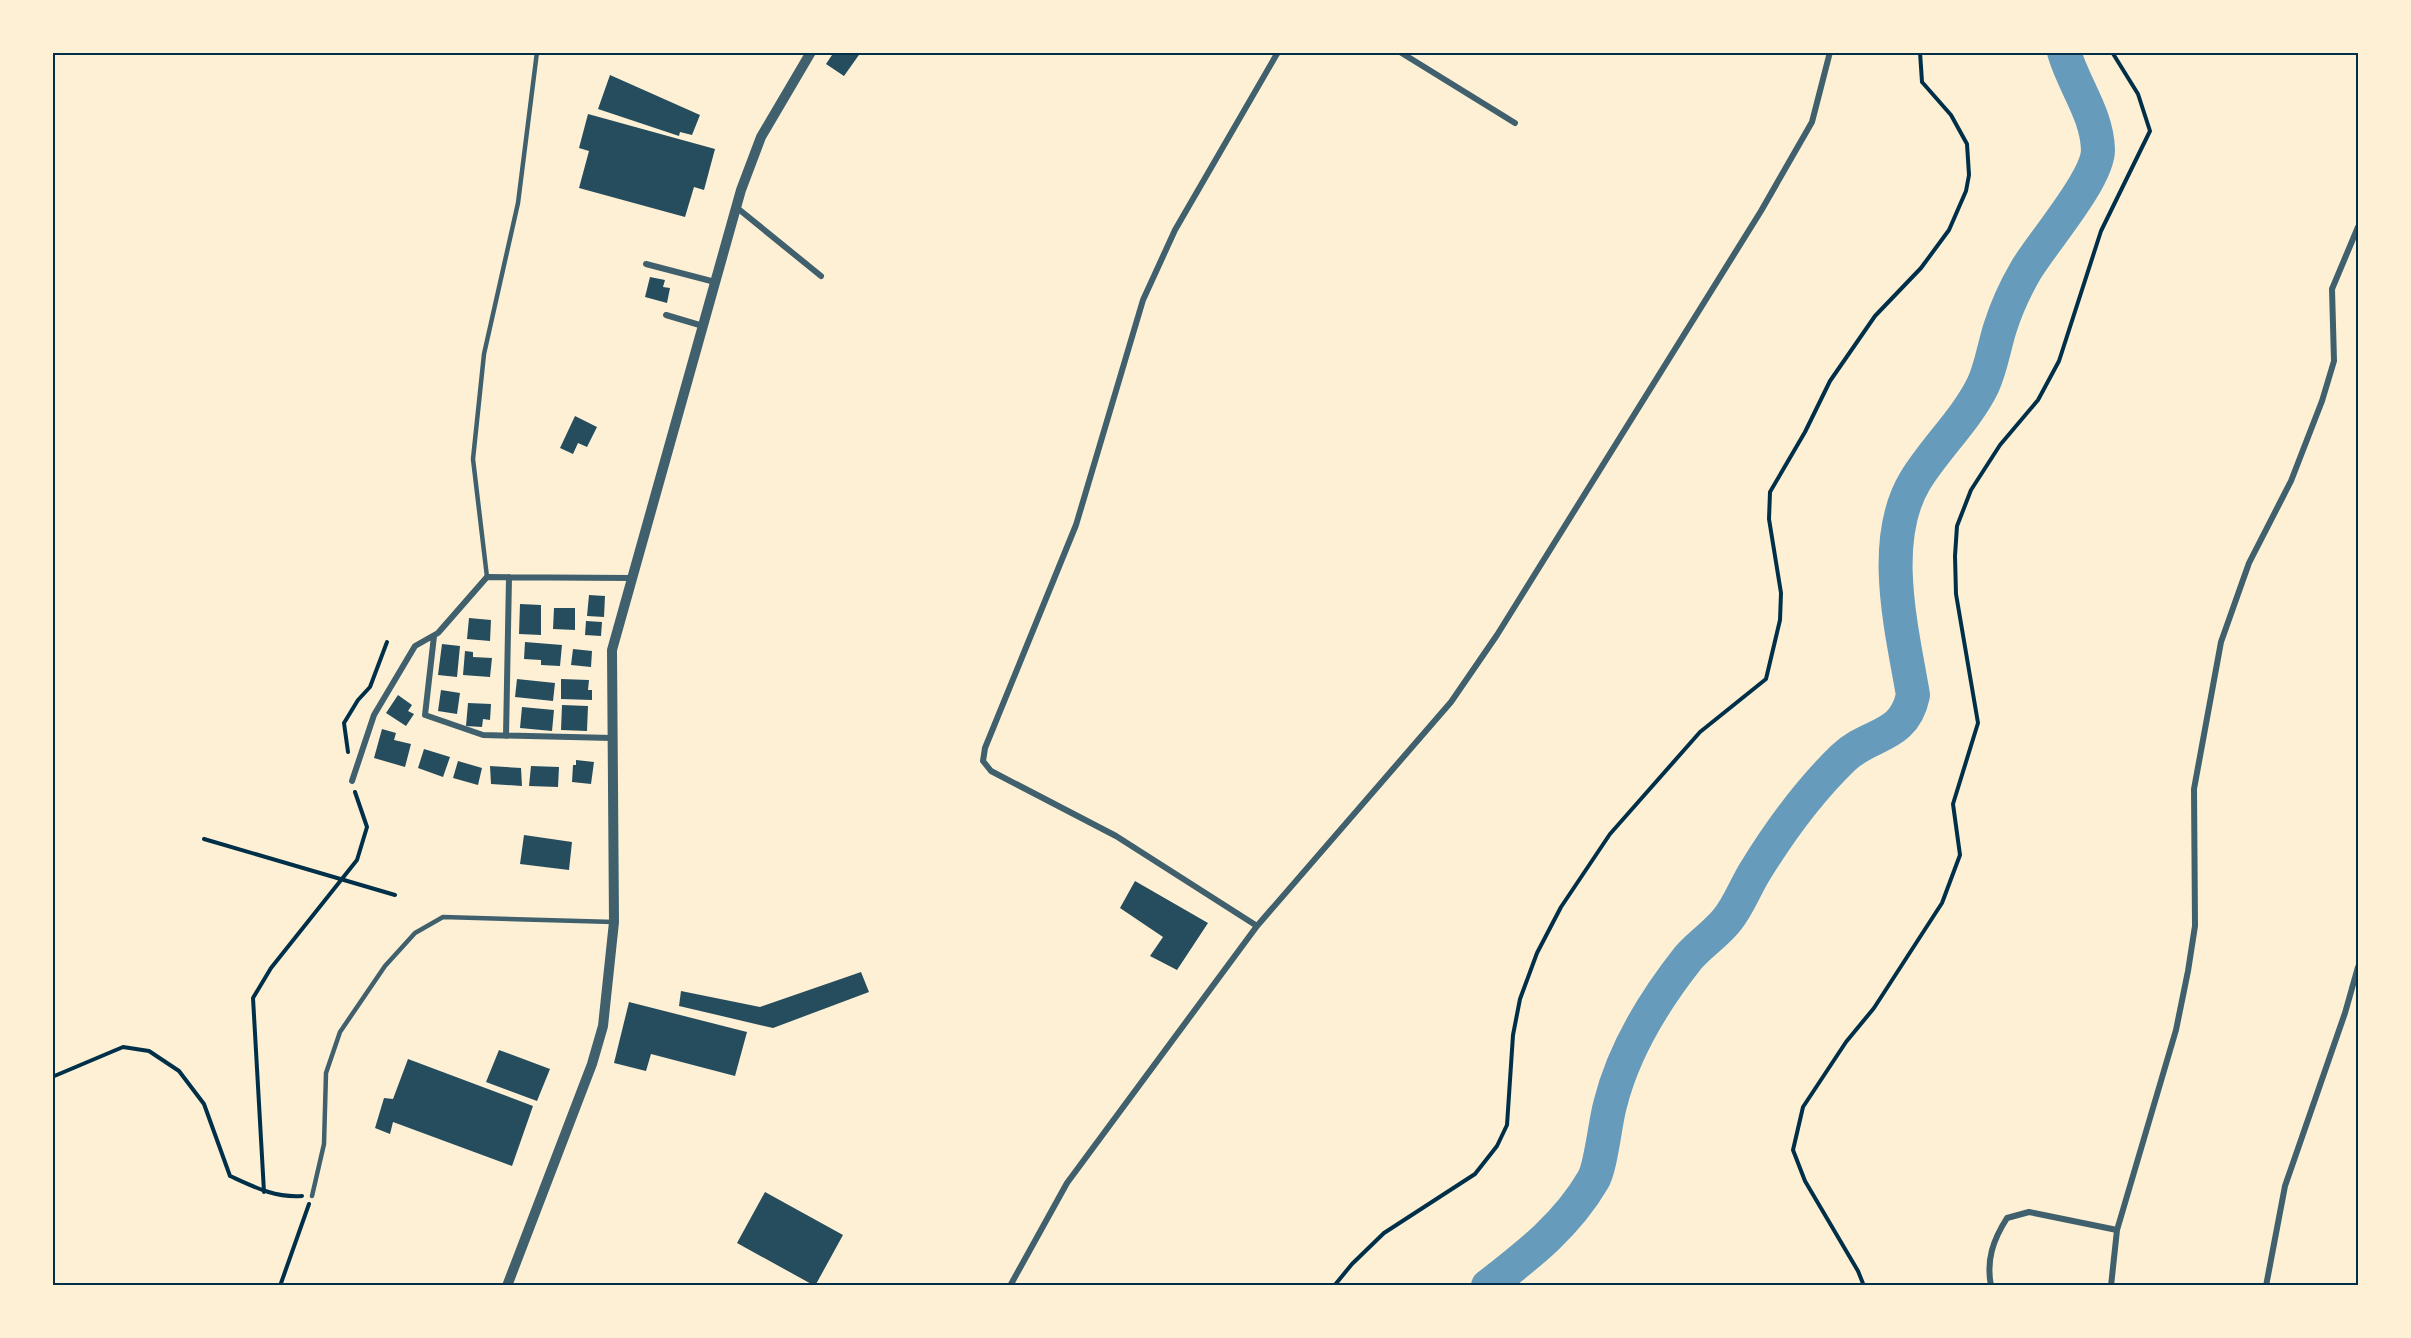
<svg xmlns="http://www.w3.org/2000/svg" width="2411" height="1338" font-family="Roboto,sans-serif">
<rect width="100%" height="100%" fill="#fdf0d5"/>
<g fill="none" stroke-linecap="round" stroke-linejoin="round">
<path stroke="#669bbc" stroke-width="34" d="M1488 1286C1528 1255 1567 1225 1593 1180 1601 1167 1605 1123 1610 1105 1623 1052 1654 1001 1688 958 1700 944 1716 934 1727 920 1738 907 1745 888 1754 873 1779 832 1808 792 1843 758 1870 732 1904 739 1913 695 1902 630 1879 541 1915 481 1935 448 1966 420 1983 385 1991 368 1994 347 2000 328 2006 309 2016 287 2026 270 2042 243 2098 179 2098 150 2097 114 2074 86 2064 52"/>
</g>
<path fill="#264d5e" d="M834 52H861L844 76 826 64Z
M610 75 700 115 692 135 680 132 679 136 598 109Z
M588 114 715 149 704 190 694 187 685 217 579 188 589 151 579 148Z
M650 277 665 280 663 287 670 288 667 303 645 297Z
M575 416 597 427 587 447 578 443 573 454 560 448Z
M589 595 605 596 604 617 587 616Z
M520 604 541 605V635L519 634Z
M554 608H575V630L553 629Z
M469 618 491 620 490 641 467 639Z
M586 621 602 622 601 636 585 635Z
M525 642 562 645 560 666 541 665V660L524 659Z
M442 644 460 646 457 677 438 675Z
M573 649 592 651 591 667 571 665Z
M465 651 473 652V657L492 658 490 677 463 675Z
M517 679 555 683 553 701 515 697Z
M561 679 589 680 588 690H592V700L561 699Z
M441 690 460 693 457 714 438 711Z
M398 695 412 705 408 711 414 714 406 726 386 713Z
M468 703 491 704 490 720 483 719 482 727 466 726Z
M562 705 588 706 587 731 561 730Z
M522 707 554 710 552 731 520 728Z
M382 729 396 733 394 740 411 744 405 767 374 758Z
M424 749 450 757 443 777 418 768Z
M576 760 594 762 591 784 572 782 573 765H576Z
M458 761 482 768 478 785 453 778Z
M490 766 521 768 522 786 491 784Z
M531 766 559 767 558 787 529 786Z
M524 835 572 842 569 870 520 864Z
M1135 881 1208 923 1177 970 1150 956 1163 937 1120 908Z
M861 972 869 992 773 1028 679 1006 681 991 760 1007Z
M629 1002 747 1032 735 1076 651 1054 646 1071 614 1063Z
M499 1050 550 1069 537 1101 486 1082Z
M408 1059 533 1106 512 1166 393 1122 390 1134 375 1128 384 1098 393 1099Z
M765 1192 843 1235 815 1286 737 1243Z"/>
<g fill="none" stroke-linecap="round" stroke-linejoin="round">
<path stroke="#003049" stroke-width="4" d="M348 752 344 723 358 700 370 687 387 642
M204 839 395 895
M52 1077 123 1047 149 1051 179 1071 204 1104 230 1176C254 1187 275 1198 302 1196
M264 1192 253 998 271 968 357 860 367 827 355 792
M280 1286 309 1204
M1334 1286 1352 1264 1384 1233 1475 1174 1497 1146 1507 1125 1513 1035 1520 999 1537 953 1561 907 1610 834 1700 732 1766 679 1780 620 1781 593 1769 519 1770 492 1805 432 1830 381 1875 316 1921 268 1949 230 1966 191 1969 175 1967 144 1951 115 1922 82 1920 52
M1864 1286 1858 1271 1805 1181 1793 1150 1803 1107 1846 1042 1874 1008 1942 903 1960 855 1953 804 1978 723 1956 594 1955 556 1957 526 1971 490 2000 445 2038 400 2059 361 2101 231 2150 131 2138 94 2112 52"/>
<path stroke="#3f606c" stroke-width="4.5" d="M487 577 473 459 484 354 518 203 537 52
M312 1196 324 1144 326 1073 340 1032 385 966 415 933 443 917 614 922"/>
<path stroke="#3f606c" stroke-width="6" d="M1400 52 1515 123
M736 207 821 276
M646 264 715 282
M666 315 703 326
M434 636 425 715 483 735 612 738
M506 736 509 577
M352 781 374 715 415 646 438 633 487 577 632 578
M1257 926 1116 836 991 771 983 761 985 748 1076 525 1143 300 1175 230 1278 52
M1010 1286 1067 1183 1257 926 1451 702 1497 635 1761 211 1812 122 1830 52
M1991 1286C1986 1260 1993 1240 2007 1218L2029 1212 2117 1230
M2111 1286 2117 1230 2176 1030 2188 971 2195 926 2194 789 2221 642 2249 563 2291 481 2322 401 2334 361 2332 289 2358 227
M2266 1286 2285 1186 2345 1013 2358 967"/>
<path stroke="#3f606c" stroke-width="10" d="M507 1286 592 1064 603 1026 614 922 612 650 741 190 761 137 811 52"/>
</g>
<rect width="2411" height="1338" fill="none" stroke="#fdf0d5" stroke-width="108"/>
<rect x="54" y="54" width="2303" height="1230" fill="none" stroke="#003049" stroke-width="2"/>
</svg>
